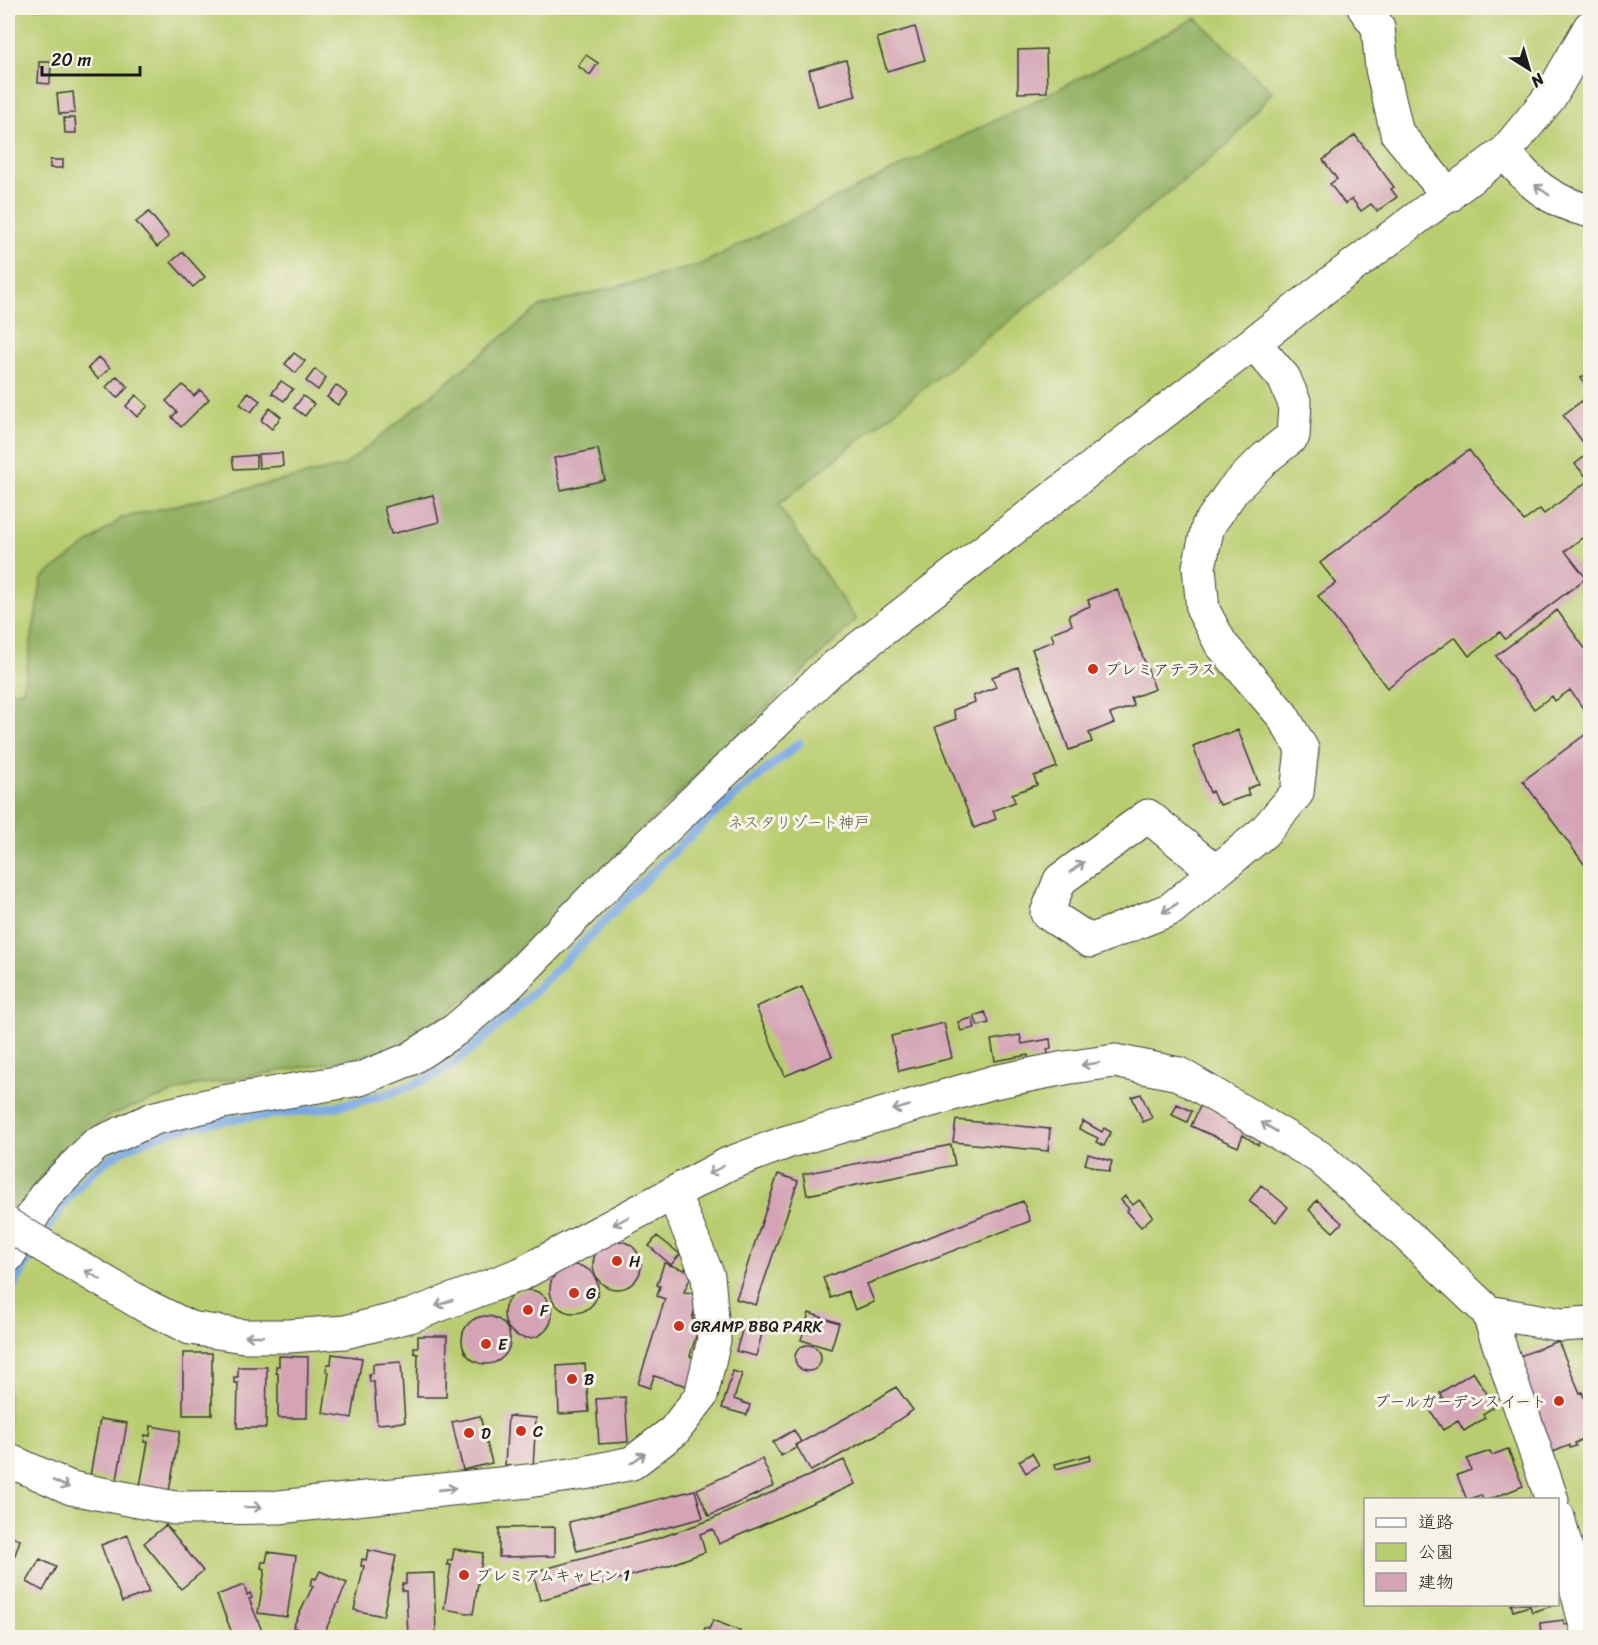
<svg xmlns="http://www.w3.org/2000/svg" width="1598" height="1645" font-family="Sriracha,'Klee One',sans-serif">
<rect width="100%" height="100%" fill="#f7f3e8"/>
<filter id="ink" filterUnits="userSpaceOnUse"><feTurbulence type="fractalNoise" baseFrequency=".0167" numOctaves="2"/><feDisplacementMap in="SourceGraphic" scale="12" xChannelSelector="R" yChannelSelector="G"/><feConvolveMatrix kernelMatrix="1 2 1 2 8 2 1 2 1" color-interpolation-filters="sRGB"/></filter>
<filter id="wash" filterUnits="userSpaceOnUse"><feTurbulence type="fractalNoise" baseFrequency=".008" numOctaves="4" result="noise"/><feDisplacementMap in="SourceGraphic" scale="24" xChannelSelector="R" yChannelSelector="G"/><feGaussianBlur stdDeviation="1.35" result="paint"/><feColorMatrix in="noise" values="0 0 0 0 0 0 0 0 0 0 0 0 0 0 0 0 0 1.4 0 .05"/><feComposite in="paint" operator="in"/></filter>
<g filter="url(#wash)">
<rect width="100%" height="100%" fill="#e9e2c0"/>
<path fill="#b9cd70" stroke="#6a7446" stroke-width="1.5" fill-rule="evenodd" d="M8 8H1590V1637L8 1638ZM1366 1500H1558V1604H1366Z"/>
<path fill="#92b062" stroke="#57663f" stroke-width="1.5" d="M1196 18 1272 92 1228 145 778 505 856 620 490 979 412 1042 353 1059 192 1086 111 1115 57 1154 17 1210 8 1205V692L23 690 42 578 122 518 344 466 539 307 699 265 1043 97Z"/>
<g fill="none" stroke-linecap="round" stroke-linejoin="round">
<path stroke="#77a6e1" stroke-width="9" d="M8 1296C31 1256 53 1211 86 1178 145 1119 241 1120 318 1109 360 1103 406 1091 443 1070 461 1060 478 1043 494 1029 524 1002 552 973 581 945 625 901 667 855 714 814 741 789 771 767 799 743"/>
</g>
<g id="blocks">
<path fill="#d4a4b6" d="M915 27 925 60 887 71 877 38Z
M1046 49 1047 92 1018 93V50Z
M586 55 598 63 590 75 578 66Z
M846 60 856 96 818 106 809 70Z
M39 62H51L50 84 38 83Z
M73 92 75 113 59 114 57 94Z
M64 118H75L76 133H65Z
M1355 135 1394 187 1391 189 1397 197 1377 211 1371 204 1361 211 1352 199 1345 204 1330 184 1337 179 1323 160Z
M50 160H63V168H50Z
M149 212 169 237 157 247 136 222Z
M183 252 205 277 193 287 171 262Z
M294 353 305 361 296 373 285 364Z
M99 357 110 368 98 379 88 368Z
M315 369 326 378 318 390 306 381Z
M1590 371V392L1581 378Z
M117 376 128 387 117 398 106 387Z
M281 381 293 389 284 401 272 393Z
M183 385 194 396 200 390 209 399 181 427 172 417 177 412 166 401Z
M336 385 347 394 338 405 327 397Z
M248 392 260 401 251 412 240 404Z
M136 395 148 406 137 417 126 406Z
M1590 395V532L1565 551 1586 578 1505 639 1500 632 1469 656 1455 637 1387 688 1318 596 1336 583 1320 563 1469 450 1524 521 1540 509 1544 514 1589 480 1575 464 1590 452 1563 415Z
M303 396 314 404 305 416 294 408Z
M270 408 281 417 272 429 261 420Z
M598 449 605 480 561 490 554 458Z
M282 453 283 466 259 468 258 454Z
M256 455V468L234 469 232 457Z
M433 495 439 522 391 534 384 507Z
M1117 589 1155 689 1131 698 1134 706 1110 714 1114 723 1089 733 1092 742 1069 750 1032 649 1054 641 1051 633 1072 625 1069 615 1090 606 1088 600Z
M1557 610 1586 650 1590 647V718L1570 690 1555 701 1552 696 1534 709 1496 656Z
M1018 667 1057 767 1034 776 1037 785 1012 794 1015 802 993 811 996 819 974 828 935 727 956 719 953 710 975 702 973 696 996 687 992 677Z
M1238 730 1259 784 1247 789 1249 795 1220 805 1219 802H1217L1212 791 1210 793 1193 746 1226 733 1227 735Z
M1590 731V872L1523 781Z
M802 987 832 1056 785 1076 756 1007Z
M985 1012 989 1023 978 1026 974 1016Z
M972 1018 975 1028 961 1031 958 1022Z
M944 1023 952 1058 899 1071 891 1036Z
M1020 1035 1022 1044 1050 1039 1051 1048 1047 1049 1049 1058 1029 1061 1028 1055 995 1061 991 1040Z
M1141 1094 1152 1118 1143 1122 1132 1097Z
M1177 1104 1192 1111 1187 1122 1172 1115Z
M1201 1104 1263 1135 1258 1145 1243 1135 1238 1147 1191 1126Z
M956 1120 1050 1129 1048 1151 953 1142Z
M1083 1121 1102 1132 1104 1128 1111 1132 1104 1146 1096 1142 1098 1138 1079 1129Z
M951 1145 955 1165 807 1195 803 1174Z
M1088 1154 1112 1161 1109 1172 1085 1164Z
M778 1174 798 1181 756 1305 736 1299Z
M1261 1185 1288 1207 1276 1222 1249 1201Z
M1125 1196 1133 1205 1139 1200 1153 1216 1141 1227 1127 1211 1129 1209 1121 1200Z
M1317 1200 1342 1223 1333 1232 1309 1210Z
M1023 1201 1030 1221 867 1284 874 1302 855 1310 848 1291 831 1298 823 1278Z
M657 1236 680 1254 671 1265 649 1246Z
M593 1265a24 24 0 1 1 48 0a24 24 0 1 1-48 0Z
M664 1263 685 1270 686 1267 689 1269 693 1272 684 1292 699 1294 692 1319 699 1321 701 1337 696 1336 690 1356 698 1359 690 1387 654 1376 650 1388 638 1384 665 1299 657 1296 660 1286 657 1285Z
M550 1289a24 24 0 1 1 48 0a24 24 0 1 1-48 0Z
M504 1314a24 24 0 1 1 48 0a24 24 0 1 1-48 0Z
M809 1313 839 1323 831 1349 801 1340Z
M462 1340a24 24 0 1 1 48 0a24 24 0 1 1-48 0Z
M744 1324 763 1330 756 1356 736 1351Z
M418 1336H447L446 1397H417L418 1354 414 1353V1347H418Z
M1558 1341 1580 1393 1582 1392 1590 1414V1437L1575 1443 1576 1446 1570 1448V1445L1553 1452 1515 1358Z
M795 1358a13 13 0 1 1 26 0a13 13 0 1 1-26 0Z
M183 1353H212V1415H183Z
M332 1354 362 1358 352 1418 323 1413 329 1372 326 1371 327 1364H331Z
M279 1356 308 1357 307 1418H278V1373H276V1366H279Z
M401 1362 405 1422 377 1424 374 1382H370L369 1374 373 1373V1364Z
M585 1364 589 1412 559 1414 557 1366Z
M238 1367H267L266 1428H237L238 1383H234V1377H238Z
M733 1371 742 1374 734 1399 750 1405 747 1415 722 1408Z
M1473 1372 1495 1406 1483 1414 1485 1418 1464 1431 1458 1421 1443 1430 1428 1407 1443 1398 1440 1393Z
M896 1387 913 1410 876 1435 811 1471 796 1445 862 1409Z
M625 1397 628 1442 599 1444 596 1399Z
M480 1416 492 1463 463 1470 452 1422Z
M508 1416 536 1418 533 1467 505 1465Z
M100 1419 127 1423 117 1480 90 1476Z
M151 1426 180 1431 169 1491 140 1486 148 1442H144L145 1435 150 1436Z
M794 1430 801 1442 795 1445 796 1448 781 1456 773 1442Z
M1508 1449 1523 1486 1488 1500H1483L1481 1495 1467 1500 1457 1475 1471 1470 1467 1459 1490 1451 1492 1455Z
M1032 1453 1039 1465 1026 1473 1019 1461Z
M1090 1455 1091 1460 1056 1469 1055 1464Z
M762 1459 774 1486 709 1516 697 1489Z
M844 1460 855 1484 719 1544 713 1529 700 1534 705 1552 667 1566 540 1600 533 1572 659 1538 710 1520Z
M695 1490 703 1518 577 1551 569 1522Z
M166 1525 203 1571 181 1589 144 1543Z
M555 1527V1556L499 1557V1528Z
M8 1535 20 1540 15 1555 8 1552Z
M128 1535 149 1592 122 1602 101 1545Z
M454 1549 483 1553 473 1614 444 1609 451 1565H447L448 1560H452Z
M368 1550 396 1556 383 1616 354 1610 364 1566H361L362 1559 366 1560Z
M268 1552 296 1556 287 1617 258 1613 265 1569 261 1568 262 1562H266Z
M40 1559 56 1567 43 1591 27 1582Z
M320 1571 347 1583 322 1638H317L293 1627 313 1586 310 1585 313 1578 316 1579Z
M434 1573 436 1634 408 1636 406 1591H402V1584H406V1574Z
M244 1585 247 1595 250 1593 252 1598 249 1599 265 1638H234L217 1595Z
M1511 1604H1555V1605L1532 1612 1530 1606 1513 1611Z
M713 1620 740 1631 737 1638H706L707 1635 703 1633 705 1628 709 1629Z
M1564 1620V1625L1579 1623 1581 1638H1541L1540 1623Z"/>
</g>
</g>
<g filter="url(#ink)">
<use href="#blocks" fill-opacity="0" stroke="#3b3a35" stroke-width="1.5"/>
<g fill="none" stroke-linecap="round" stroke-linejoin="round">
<g stroke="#3b3a35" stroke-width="35">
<path id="minor" d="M1364 8 1378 27 1382 69 1397 133 1449 196
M1505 152C1529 183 1551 202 1590 211
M1215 871 1148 816 1060 880 1047 913 1090 941 1171 909 1264 832 1297 793 1302 749 1282 715 1221 644 1203 610 1199 567 1208 526 1233 490 1264 459 1293 436 1295 404 1284 378 1254 343
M8 1256 45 1196 95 1145 155 1118 223 1102 360 1079 410 1059 455 1030 509 984 596 895 828 672 1337 278 1505 152 1550 97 1590 27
M144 1305 190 1328 244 1336H289L345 1332 410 1316 521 1274 728 1164 787 1142 994 1082 1065 1068 1115 1061 1179 1074 1319 1157 1389 1218 1488 1312 1562 1325 1590 1323
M1488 1312 1552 1500
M8 1460 71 1488 175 1508 279 1507 528 1481 584 1473 632 1463 674 1431 701 1396 714 1340 708 1276 673 1193
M1558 1517 1589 1638"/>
</g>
<use href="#minor" stroke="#fff" stroke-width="33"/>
<g stroke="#3b3a35" stroke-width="35" stroke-linecap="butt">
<path id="minor-bridge" d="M8 1225 144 1305"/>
</g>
<use href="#minor-bridge" stroke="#fff" stroke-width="33"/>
</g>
<defs><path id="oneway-shaft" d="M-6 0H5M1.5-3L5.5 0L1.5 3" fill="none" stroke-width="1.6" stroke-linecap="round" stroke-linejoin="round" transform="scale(1.5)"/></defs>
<g stroke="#999">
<use href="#oneway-shaft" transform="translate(1542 190) rotate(-145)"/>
<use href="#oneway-shaft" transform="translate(1077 867) rotate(-36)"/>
<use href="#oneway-shaft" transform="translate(1170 908) rotate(149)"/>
<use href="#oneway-shaft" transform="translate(1090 1064) rotate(172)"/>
<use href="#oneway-shaft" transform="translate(901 1108) rotate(164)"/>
<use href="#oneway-shaft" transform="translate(1269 1127) rotate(-149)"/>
<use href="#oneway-shaft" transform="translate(716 1170) rotate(152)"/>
<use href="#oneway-shaft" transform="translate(621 1221) rotate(152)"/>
<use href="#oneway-shaft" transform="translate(93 1275) rotate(-150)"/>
<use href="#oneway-shaft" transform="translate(444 1303) rotate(159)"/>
<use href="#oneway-shaft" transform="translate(254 1336) rotate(-180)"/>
<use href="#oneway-shaft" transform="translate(638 1458) rotate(-35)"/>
<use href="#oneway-shaft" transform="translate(61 1484) rotate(24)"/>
<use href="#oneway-shaft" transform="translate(447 1489) rotate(-6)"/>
<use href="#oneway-shaft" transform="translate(253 1507) rotate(-1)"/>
</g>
</g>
<g fill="#c8321e" stroke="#f7f3e8" stroke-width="2">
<circle cx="1093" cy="669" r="6"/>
<circle cx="617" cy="1261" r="6"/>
<circle cx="574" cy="1293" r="6"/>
<circle cx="528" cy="1310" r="6"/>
<circle cx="679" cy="1326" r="6"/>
<circle cx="486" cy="1344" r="6"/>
<circle cx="572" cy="1379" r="6"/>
<circle cx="1559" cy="1401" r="6"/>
<circle cx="521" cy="1431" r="6"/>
<circle cx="469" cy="1433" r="6"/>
<circle cx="464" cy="1575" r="6"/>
</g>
<g text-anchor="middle" stroke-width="6" stroke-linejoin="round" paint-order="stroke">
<g font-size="16" fill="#1c1c1c" stroke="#f7f3e8" text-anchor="start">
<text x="1105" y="675">プレミアテラス</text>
<text x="629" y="1267">H</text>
<text x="586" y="1299">G</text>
<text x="540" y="1316">F</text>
<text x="691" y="1332">GRAMP BBQ PARK</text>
<text x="498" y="1350">E</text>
<text x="584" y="1385">B</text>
<text x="1547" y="1407" text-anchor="end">プールガーデンスイート</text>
<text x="533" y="1437">C</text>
<text x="481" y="1439">D</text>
<text x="476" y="1581">プレミアムキャビン 1</text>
</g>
<g font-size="16" fill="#535a39" stroke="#f7f3e8">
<text x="799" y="828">ネスタリゾート神戸</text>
</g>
</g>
<rect width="1598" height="1645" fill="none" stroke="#f7f3e8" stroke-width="30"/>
<rect x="1364" y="1498" width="195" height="108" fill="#f7f3e8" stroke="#9f9d96" stroke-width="1.5"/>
<rect x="1376" y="1518" width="30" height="9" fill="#ffffff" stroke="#9f9d96" stroke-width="1.5"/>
<text x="1418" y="1528" font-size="18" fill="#1c1c1c">道路</text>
<rect x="1376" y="1543" width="30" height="18" fill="#b9cd70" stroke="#9f9d96" stroke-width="1.5"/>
<text x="1418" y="1558" font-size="18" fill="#1c1c1c">公園</text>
<rect x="1376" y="1573" width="30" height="18" fill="#d4a4b6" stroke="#9f9d96" stroke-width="1.5"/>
<text x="1418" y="1588" font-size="18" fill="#1c1c1c">建物</text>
<g transform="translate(1529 69) rotate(143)" stroke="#f7f3e8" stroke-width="4.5" paint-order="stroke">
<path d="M0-4.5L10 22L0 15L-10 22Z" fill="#1c1c1c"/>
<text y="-9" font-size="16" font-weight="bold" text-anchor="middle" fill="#1c1c1c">N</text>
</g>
<path d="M42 66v9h98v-9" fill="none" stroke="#1c1c1c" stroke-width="3"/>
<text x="51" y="66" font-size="18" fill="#1c1c1c" stroke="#f7f3e8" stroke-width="4.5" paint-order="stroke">20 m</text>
</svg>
